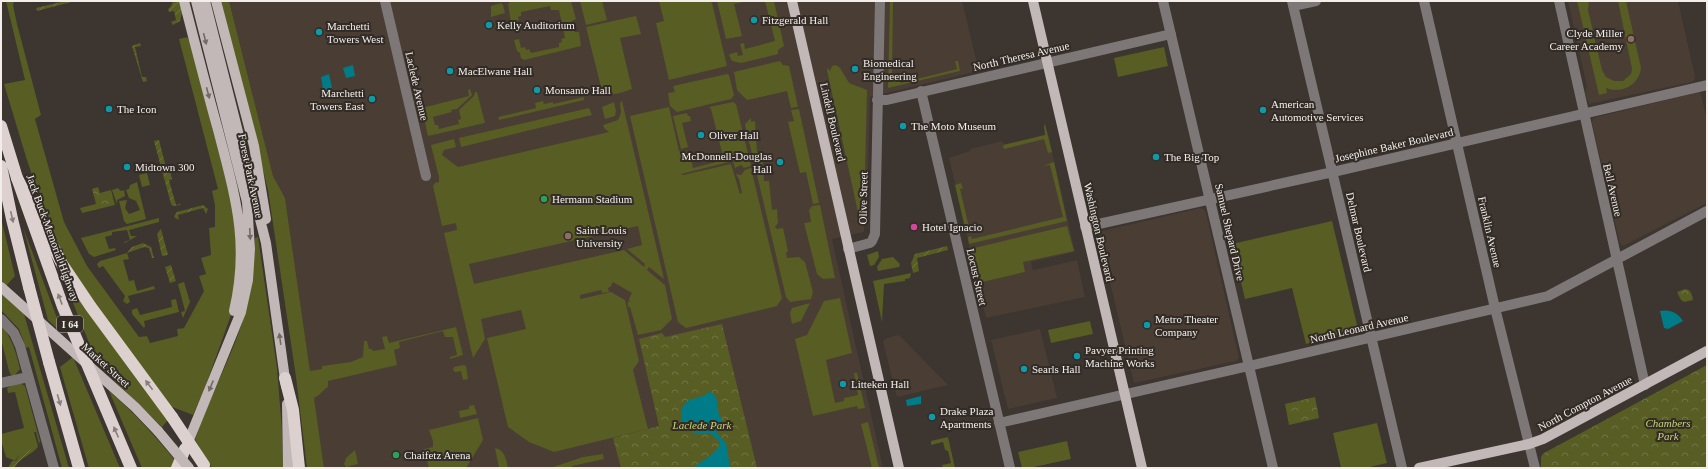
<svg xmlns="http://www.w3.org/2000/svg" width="1708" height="469" font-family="'Times New Roman',serif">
<defs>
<pattern id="park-crowns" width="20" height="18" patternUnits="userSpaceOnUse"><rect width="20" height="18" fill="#575d23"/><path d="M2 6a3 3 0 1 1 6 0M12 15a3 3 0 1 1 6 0" fill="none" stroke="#707543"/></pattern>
<pattern id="garden-furrows" width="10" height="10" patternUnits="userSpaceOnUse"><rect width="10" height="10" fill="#575d23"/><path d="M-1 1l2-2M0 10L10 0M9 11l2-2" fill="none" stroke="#707543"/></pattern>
</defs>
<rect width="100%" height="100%" fill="#3c3530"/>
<path fill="#4a3d34" d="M229 1H962L979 71 870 97 868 176 865 190 864 232 832 239 883 468H324L285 198 273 176Z
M1568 1H1678L1695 76 1694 80 1692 82 1589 104 1585 93 1587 87Z
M1698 91 1701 94 1707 120V203L1623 246 1620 244 1592 123 1593 118 1691 94Z
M1048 134 1075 252 1031 262 1033 270 1077 260 1085 297 986 318 949 158 970 151V149L1002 141 1004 145Z
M1200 208 1204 209 1206 213 1239 358 1236 361 1134 383 1098 232Z
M1040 329 1057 398 1008 409 991 340Z
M899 335 948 385 897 397 883 342 884 340 887 338Z"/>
<path fill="#575d23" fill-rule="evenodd" d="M6 1H14L13 5 17 24 41 115 35 119 64 222 87 266 139 337 147 336 150 343 178 336 177 329 184 328 204 291 199 276 206 274 201 258 211 255 209 228 215 227V205L212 191 218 189 179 39 187 37 190 41 230 196 237 234 235 294 231 315 203 393 193 415 170 406 74 276 51 232 26 157 4 84 25 80Z
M221 1H229L273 176 285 198 310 371 322 369V366L351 362 363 357 364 341H367L369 349H372L373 351 385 349 382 337 387 336 389 343 456 327 463 355 450 359V357L457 355 453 337H445L443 331 399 342 400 348 394 350 397 365 328 381V387C323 390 319 396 314 398L324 468H307L296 377 268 190Z
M511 1H571L576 19 572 21 575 32H579L581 46 524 60 521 58 520 53 517 51 514 40 519 39 521 48 525 47 526 50 529 49 531 53 559 47V43L562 42 561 39 565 38 559 10H551L550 6 521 12V16L518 17 519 20 515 21 516 28 512 29 508 4Z
M580 1H602L607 20 586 25Z
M659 1H709L712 3 727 66 669 80 656 23 664 21Z
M717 1H747L734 4 742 36 726 39Z
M765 1H774L784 46 778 50V54L741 63 732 61 729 55 730 54 737 52 738 56 743 55 740 44 744 43 745 49 775 41Z
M890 1H893L892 76H899L901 83 957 69 955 61H958L960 71 888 88Z
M1577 1H1589L1588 10 1602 70 1606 77 1614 81H1623L1631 74 1632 69 1618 1H1626L1641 68C1639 85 1622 94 1606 88L1607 93 1599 95Z
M501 3 503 5 505 13 491 17V6Z
M636 16 641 34 620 38 632 89C622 92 606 100 601 87L586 27Z
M1164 47 1168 66 1118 77 1114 58Z
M780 61 783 65 789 66 798 107 791 108 787 91 747 100 737 90 734 72Z
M836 65 840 68 849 83 867 90 865 175 862 187 861 226 827 70 828 68 830 71 832 66Z
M727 74 729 75 734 95 731 99 677 112 670 106 668 93 675 92 673 86Z
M470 89 472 95 457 109 451 110 452 112 433 117 435 125H438L439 129 459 124 458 120 461 119 459 110 474 96 475 92H477L485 123 428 136 422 108 469 96 468 90Z
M584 97V100L499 120 498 117 536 108 535 103 543 101 544 104 553 102V104Z
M622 101 664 279 649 267 647 270 665 285 672 319 661 330 638 335 630 307H628V301L630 302 629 299 632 293 613 282 610 287 608 288 609 292 602 293 601 290 580 295V299L611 292 625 300 639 361 633 370 648 429 554 452 529 442 508 427 487 338 526 329 521 310 481 319 485 339 473 358 444 233 457 230 456 223 442 226 433 186 435 183 439 182V177L431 145 454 139 456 147 444 150 442 155 458 167 609 132 604 128 603 125 618 120 621 113 620 103ZM638 226 642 245 627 249 645 264 644 267 624 250 474 284 469 264Z
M614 102 616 111 615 116 605 119 602 107Z
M733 102 736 104 751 166 744 168 741 165 735 168 733 161 681 174 683 175 731 164 740 194 742 193 739 179 736 174 741 175 745 170 751 168 782 298 777 306 686 328 678 322 630 116 669 107 679 151 689 152 693 168 724 160 711 109 709 107Z
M589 108 592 115 461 147 459 138Z
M799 109 819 203 813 204 806 172 800 173 788 122 794 121 791 110Z
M687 113 688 116H690L691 121 682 123 688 147 681 149 673 116Z
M751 118V122L755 121 757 152 762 151 764 181H769L772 210 777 209 778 223 775 227 777 229 783 228 788 251 786 253 787 258 799 257 805 262 813 292 811 299 790 302 786 297 746 129 745 124Z
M1045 124 1052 152 1048 153 1044 139 1004 149 1003 145 1045 135 1044 126Z
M1054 162 1067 221 969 244 968 237 971 236 972 239 1063 217 1050 165 1043 166Z
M147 173 150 185 142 187 139 175Z
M137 182 146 219 127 224 124 221 119 201 127 200 125 208 129 214 140 210 136 201 129 198 126 190 129 189 130 185Z
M961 183 963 188 960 189 969 227 965 228 955 185Z
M118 188 121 191 124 190 125 196 117 200V204L112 190Z
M820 205 835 278 823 279 817 274 804 223 811 222 809 210 812 206Z
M1 218 15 276 6 286 1 281Z
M159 218V222L129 230 131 236H137L125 243 124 242 130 240 127 230 112 232V235L105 237 109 249 115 248 116 250 94 257 89 254 81 238Z
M1332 221 1358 329 1351 331 1352 334 1306 344 1292 288 1245 299 1232 244Z
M1067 226 1074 251 1023 262 1025 272 978 283 970 249Z
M23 227 63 334 48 320Z
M258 237 277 368 282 430 283 468H212L195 440C207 401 228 365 241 326 251 297 254 269 255 238Z
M878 251 879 257 874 265 870 266 867 255Z
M127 253 129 259 123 260 129 281 134 280 137 291 154 286 155 289 128 296 130 302 127 304 123 301 125 296 103 266 99 268 97 264 100 261Z
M893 257 900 264 899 267 878 271 877 267 882 259Z
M911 273 910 278 905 279V281L884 284 882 322 873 281Z
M66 282 168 420 162 427 98 365 65 283Z
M184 282 190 302 183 318 181 312 185 311 178 284Z
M1 293 24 314 69 468H62L29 347 26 348 19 329 1 310Z
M840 298 852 353 826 360 835 403 844 401V398L858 395 854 373H857L865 408 858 409 857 406 813 416 795 339 807 335 824 301Z
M176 299 179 312 144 321 145 326 144 328 132 314V310L137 308 140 315 172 307 171 300Z
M810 303 801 321 792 324 790 313 792 308Z
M1090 321 1093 334 1051 343 1048 330Z
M1 325C12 338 16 352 20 369L15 375H11L9 371 1 339Z
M73 357 120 468H89L60 367Z
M464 365 466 366 468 379 463 380 461 371 455 372 453 370 454 367Z
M19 382 25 386 40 441 39 444 36 432H34L37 443 31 449 19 455 15 461 6 457 1 440V434L24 428 15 392 8 393 7 388Z
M109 391C133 411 154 435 175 460L171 468H142Z
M474 405 477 414 460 418 459 411 469 409V406Z
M478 418 483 440 466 468H429L424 449 433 447V441L429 430Z
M868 422 879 468H872L861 424Z
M1377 423 1387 463 1366 468H1341L1333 433Z
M948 437 955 468H943L942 465 951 463 948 451 945 450 943 442 931 445V441Z
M1067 441 1071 459 1029 468H1022L1018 452Z
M495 448C505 450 506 459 508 468H499Z
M355 450 358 464 346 467 344 464 346 458Z
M603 454 604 459 572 466V468H550L583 457Z"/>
<path fill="url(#park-crowns)" d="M98 187 100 193 111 190 115 205 82 213 80 208 96 204 92 189Z
M1685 289C1691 290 1692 294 1693 300L1684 302 1681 300 1677 292Z
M722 324 757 468H621L613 438 659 426 639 339 662 333 665 337Z
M1707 365V468H1541V457L1544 453Z
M1315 397 1319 418 1289 425 1285 404Z"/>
<path fill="url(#garden-furrows)" d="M65 1H75L37 11 36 8Z
M173 1H179L182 13 180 21 173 25 171 22 176 20 174 11 169 12 168 9 171 6Z
M140 43 141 46 135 47 142 77H146L147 81 143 82 132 46Z
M159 140 166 167 169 166 172 179 169 180 176 205 180 204 181 205 173 206 171 204 154 141Z
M203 205 208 209 206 214 203 208 178 215 179 220 174 217 177 212Z
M161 229 168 255 162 256 157 234Z
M143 243 151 247 154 258H152L149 248 144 247 127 253 132 247Z
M947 246 948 250 917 258 919 271 913 273 911 263 915 254Z
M171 265 176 281 170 283 165 267Z
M37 443 38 447C29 457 23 455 14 468H8L12 461H16L20 453 31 449Z"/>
<path fill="#007c88" d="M353 65 355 76 346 78 343 68Z
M329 74 333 92 324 94 321 77Z
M1660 311C1670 309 1678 313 1683 321L1668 329 1664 328Z
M711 392C719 397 716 403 718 411 719 415 721 417 722 421L716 432 726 443 730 468H694C701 460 719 454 720 442L710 433C705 434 699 435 695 433 681 428 675 411 688 401 691 398 696 399 700 397 704 396 706 393 711 392Z
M921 396V404L907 406 906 400Z"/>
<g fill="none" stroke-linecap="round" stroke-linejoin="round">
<path stroke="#7d7877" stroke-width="10" d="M385 1 426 176
M1163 1 1273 468
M1292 1 1402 468
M1424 1 1495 308 1535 468
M1559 1 1645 385
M1293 6 1316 1
M921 91 1010 468
M877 100H887L1171 34
M1085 227 1333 172 1707 85
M848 249 870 243 872 241 875 234 880 1
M1 319 14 333 20 346 54 468
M1 383 28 377
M999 423 1249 366 1548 296 1707 211"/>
<path stroke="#c2b8b7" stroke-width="10" d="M184 1C195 44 206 87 218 130 235 196 250 242 234 311
M205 1 266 243 286 386
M216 1 254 146 266 219
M792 1 899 468
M1033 1 1142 468
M1 287 135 407 158 431
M287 404 288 468
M186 447 241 312 248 280 250 249 247 202 196 1
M1419 468 1529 444 1543 439 1707 351"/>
<path stroke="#ddd1d0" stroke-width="12" d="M1 126 17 178 62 264 91 307 172 417
M1 166 12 219 29 287
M49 362 79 468
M285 378 293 410 299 468
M177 468 185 449"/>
<path stroke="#c2b8b7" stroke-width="10" d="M158 431 189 468"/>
<path stroke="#ddd1d0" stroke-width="12" d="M17 178 63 307 131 468
M29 287 49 362
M172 417 204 465"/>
</g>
<defs><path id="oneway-solid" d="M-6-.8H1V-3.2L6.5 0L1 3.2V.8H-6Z"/></defs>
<g fill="#736a67">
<use href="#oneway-solid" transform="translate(205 39) rotate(76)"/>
<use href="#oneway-solid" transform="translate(208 93) rotate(75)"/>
<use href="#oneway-solid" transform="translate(250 234) rotate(87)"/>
<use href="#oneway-solid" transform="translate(280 339) rotate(-98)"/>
<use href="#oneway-solid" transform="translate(211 386) rotate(113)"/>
</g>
<g fill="#887e7b">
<use href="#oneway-solid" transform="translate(12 217) rotate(77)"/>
<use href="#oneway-solid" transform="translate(60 299) rotate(-111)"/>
<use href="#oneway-solid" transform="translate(149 385) rotate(-127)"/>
<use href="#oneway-solid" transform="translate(59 400) rotate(74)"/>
<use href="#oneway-solid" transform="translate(116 432) rotate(-114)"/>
</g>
<g fill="#0f9aa8" stroke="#322b26" stroke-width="1.5">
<circle cx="754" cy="20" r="4"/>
<circle cx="489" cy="25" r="4"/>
<circle cx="319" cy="32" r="4"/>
<circle cx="855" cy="69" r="4"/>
<circle cx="450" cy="71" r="4"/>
<circle cx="537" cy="90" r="4"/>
<circle cx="372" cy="99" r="4"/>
<circle cx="109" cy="109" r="4"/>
<circle cx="1263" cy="110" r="4"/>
<circle cx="903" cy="126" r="4"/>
<circle cx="701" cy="135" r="4"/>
<circle cx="1156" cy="157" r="4"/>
<circle cx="780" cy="162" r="4"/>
<circle cx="127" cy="167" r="4"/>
<circle cx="1147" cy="325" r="4"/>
<circle cx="1077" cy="356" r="4"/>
<circle cx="1024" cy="369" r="4"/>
<circle cx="843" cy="384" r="4"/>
<circle cx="932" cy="417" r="4"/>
</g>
<g fill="#8d6e63" stroke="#322b26" stroke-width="1.5">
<circle cx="1631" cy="39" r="4"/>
<circle cx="568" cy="236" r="4"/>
</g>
<g fill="#2e9e5b" stroke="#322b26" stroke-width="1.5">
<circle cx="544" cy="199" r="4"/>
<circle cx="396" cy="455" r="4"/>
</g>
<circle fill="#d1479c" stroke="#322b26" stroke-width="1.5" cx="914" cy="227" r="4"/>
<g text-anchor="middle" stroke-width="4" stroke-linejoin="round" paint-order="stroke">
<rect fill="#322b26" stroke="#b9b4af" stroke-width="1" x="57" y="316" width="26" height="16" rx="3"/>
<g font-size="10" font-weight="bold" fill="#f3eeea">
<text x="70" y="328">I 64</text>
</g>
<g font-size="11" fill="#f3eeea" stroke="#322b26" text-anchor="start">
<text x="762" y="24">Fitzgerald Hall</text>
<text x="497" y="29">Kelly Auditorium</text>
<text x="327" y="30">Marchetti<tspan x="327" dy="13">Towers West</tspan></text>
<text x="1623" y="37" text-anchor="end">Clyde Miller<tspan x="1623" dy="13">Career Academy</tspan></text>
<text x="863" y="67">Biomedical<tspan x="863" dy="13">Engineering</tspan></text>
<text x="458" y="75">MacElwane Hall</text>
<text x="545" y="94">Monsanto Hall</text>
<text x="364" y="97" text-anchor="end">Marchetti<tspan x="364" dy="13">Towers East</tspan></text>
<text x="1271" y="108">American<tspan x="1271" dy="13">Automotive Services</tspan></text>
<text x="117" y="113">The Icon</text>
<text x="911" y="130">The Moto Museum</text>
<text x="709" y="139">Oliver Hall</text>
<text x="772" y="160" text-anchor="end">McDonnell-Douglas<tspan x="772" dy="13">Hall</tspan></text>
<text x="1164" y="161">The Big Top</text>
<text x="135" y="171">Midtown 300</text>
<text x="552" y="203">Hermann Stadium</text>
<text x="922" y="231">Hotel Ignacio</text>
<text x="576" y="234">Saint Louis<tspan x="576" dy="13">University</tspan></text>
<text x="1155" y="323">Metro Theater<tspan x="1155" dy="13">Company</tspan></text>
<text x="1085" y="354">Pavyer Printing<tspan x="1085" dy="13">Machine Works</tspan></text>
<text x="1032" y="373">Searls Hall</text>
<text x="851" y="388">Litteken Hall</text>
<text x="940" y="415">Drake Plaza<tspan x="940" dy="13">Apartments</tspan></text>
<text x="404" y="459">Chaifetz Arena</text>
</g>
<g font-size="11" fill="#f3eeea" stroke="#322b26">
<text transform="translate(1021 56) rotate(-13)" y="4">North Theresa Avenue</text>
<text transform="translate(417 86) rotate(77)" y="4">Laclede Avenue</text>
<text transform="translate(833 122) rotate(77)" y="4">Lindell Boulevard</text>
<text transform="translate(1394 145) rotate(-13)" y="4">Josephine Baker Boulevard</text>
<text transform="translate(251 176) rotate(78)" y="4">Forest Park Avenue</text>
<text transform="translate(1613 190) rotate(77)" y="4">Bell Avenue</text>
<text transform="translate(863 198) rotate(-89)" y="4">Olive Street</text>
<text transform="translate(1099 232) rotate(77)" y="4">Washington Boulevard</text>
<text transform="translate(1230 232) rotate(77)" y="4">Samuel Shepard Drive</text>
<text transform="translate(1359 232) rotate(77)" y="4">Delmar Boulevard</text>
<text transform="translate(1490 232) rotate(77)" y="4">Franklin Avenue</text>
<text transform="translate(53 238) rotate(70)" y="4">Jack Buck Memorial Highway</text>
<text transform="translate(977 277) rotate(77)" y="4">Locust Street</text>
<text transform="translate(1359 328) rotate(-13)" y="4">North Leonard Avenue</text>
<text transform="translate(106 365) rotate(42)" y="4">Market Street</text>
<text transform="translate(1585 403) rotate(-28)" y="4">North Compton Avenue</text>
</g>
<g font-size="11" font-style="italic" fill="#c9d473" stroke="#322b26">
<text x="1668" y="427">Chambers<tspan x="1668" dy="13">Park</tspan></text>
<text x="702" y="429">Laclede Park</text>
</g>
</g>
<rect width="1708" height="469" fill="none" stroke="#f3eeea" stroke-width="4"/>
</svg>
